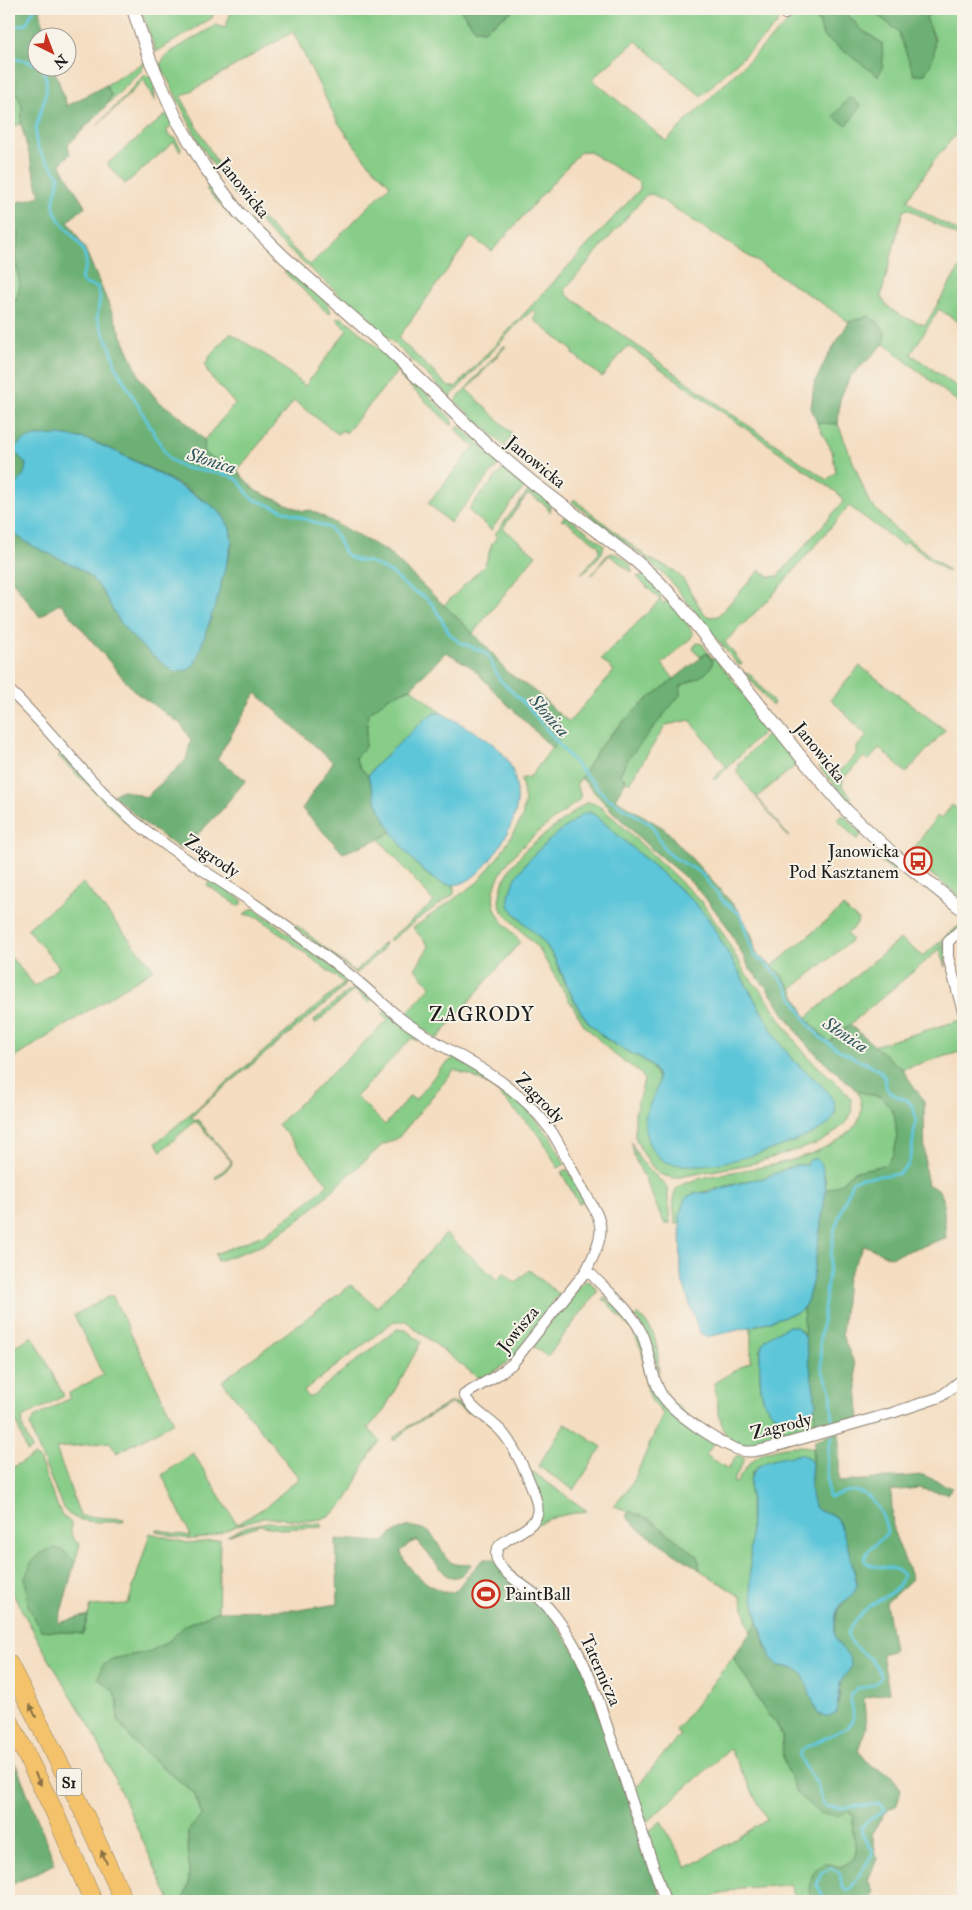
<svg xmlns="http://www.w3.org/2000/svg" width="972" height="1910" font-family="'IM FELL Double Pica',serif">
<rect width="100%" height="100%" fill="#f7f3e8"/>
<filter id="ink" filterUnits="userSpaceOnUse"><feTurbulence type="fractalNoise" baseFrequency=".02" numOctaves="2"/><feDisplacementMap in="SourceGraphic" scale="10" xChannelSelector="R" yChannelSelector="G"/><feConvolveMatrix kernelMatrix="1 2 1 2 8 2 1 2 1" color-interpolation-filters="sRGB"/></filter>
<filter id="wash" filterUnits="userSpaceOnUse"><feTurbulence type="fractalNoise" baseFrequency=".0096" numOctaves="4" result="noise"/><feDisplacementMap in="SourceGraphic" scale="20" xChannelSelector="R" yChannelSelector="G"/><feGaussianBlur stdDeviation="1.12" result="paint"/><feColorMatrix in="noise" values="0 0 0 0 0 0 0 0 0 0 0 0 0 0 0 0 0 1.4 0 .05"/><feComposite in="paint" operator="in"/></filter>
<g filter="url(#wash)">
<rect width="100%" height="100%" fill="#f4ddc0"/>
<path fill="#87cd88" stroke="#527452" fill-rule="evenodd" d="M141 9H145L146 11 149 9H215L212 18 156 52Z
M222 9H460L475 29 484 30 515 9H779L780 17 776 26 701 96 636 41 592 79 666 141 786 24 790 18 787 9C799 9 809 15 819 21L823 36 878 75 882 43 862 30 842 9H870L898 31 915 75 925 74 935 38 926 18 932 9H963V126L934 161 907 200 921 211 963 234V239L908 209 903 211 881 296C889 314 908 318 925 325L963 262V325L939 309 911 354 963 391V406L884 344 885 332 868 316 849 322 820 302 652 194 646 195 565 289 567 295 723 408 827 480 836 472 832 451 817 423 838 424 869 502 893 527 949 571H946L907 542 902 545 849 506 771 597 725 642 742 664 738 665 667 577 646 559 572 502 574 499 648 558 675 571 683 579 704 614 710 617 718 616 760 570 769 577 778 576 843 502 839 494 630 347 626 348 602 377 573 354V351L533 319 536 313 533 310 519 322 450 397 394 343 272 235 230 189 232 186 251 208 310 265 390 185 364 158 337 121 293 32 181 97 216 161 230 183 226 184 200 144 160 64 169 53 216 25 225 28 231 12ZM588 151 640 183V189L456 387H449L398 338 471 237 492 251 580 152Z
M145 62 142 70 107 105 111 95 106 85Z
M145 75 152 77 154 82 155 102 144 80 96 127Z
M9 81C21 93 24 108 21 124L9 127Z
M169 112 174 124 167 130 168 135 175 138 181 148 180 151 174 142 125 184 107 164Z
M208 188 213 190 241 223 239 226 206 189Z
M9 219 18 228 19 236 15 259 20 285 16 301 9 300Z
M289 269 326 302 331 311 329 314 284 272Z
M340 317 351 324 398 367 397 372 346 433 344 431H340L338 434 294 401 237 471 205 454 204 440 235 404 208 373 205 365 210 356 230 333 275 361 305 386 347 330 336 319Z
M504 346H506L467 390 513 434 505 445 527 463 525 465 455 401Z
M405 375H408L452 419V426L400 377Z
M459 427 463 429 499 462V464L450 523 428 503 474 447 455 429Z
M503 469H507L525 486 491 530 469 511 471 506Z
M529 490C539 491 553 501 550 512L547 509 548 507 532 496 527 495 503 528 536 555 473 633 444 605 485 565 492 544 497 536 495 534Z
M566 515 604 545 602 553 583 574H581L599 553V546L565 520 563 521 561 520Z
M611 553C620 554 632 562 632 572L609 555 591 576 606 556Z
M645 575 662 593 660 600 663 603 669 600 686 621 693 634 691 638 662 664 674 679C647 700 619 722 598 749 590 761 585 774 576 785 579 790 582 794 579 800 552 822 482 867 495 908 499 921 512 930 520 942L437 1039 406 1018V1014L431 986 415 969 429 946 413 928 478 882 501 853 522 818 525 801 521 779 531 776 562 734 557 712 569 722 614 671 601 659 660 600 637 577Z
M697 643 702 644 712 658H715L766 721 764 731 716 779H713L726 766 690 720 666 725 629 783 620 774 628 759 681 686 688 682 695 680 706 654 700 657 693 648Z
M860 666 945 730 906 773 880 748 868 761 864 757 843 779 842 786 852 798 848 800 819 767 824 764 832 773H838L858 752 855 749 867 736 831 699Z
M749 673 774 703 772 706 746 674Z
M411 688 442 713H434L376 765 368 776 360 767 355 758 365 747 368 714 389 697Z
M774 731 798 760 795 766 757 797 789 837H788L737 773 738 764 768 734Z
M61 754 134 825 132 828 58 756Z
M589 802 598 805 617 821 701 901 721 930 745 973 763 993 797 1044 811 1060 842 1088 851 1099 852 1112 847 1122 829 1137 816 1144 755 1163 674 1178 662 1175 653 1168 641 1150 635 1137V1113L644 1080 641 1073 612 1053 584 1025 538 948 502 911 499 901 502 885 511 867 526 849 584 804ZM589 812 596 816 692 900 708 918 780 1044C785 1050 790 1057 796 1062 812 1078 830 1089 836 1112L824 1127 804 1137 764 1151 666 1162 656 1154 648 1142 659 1082C652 1057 634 1057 615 1045 608 1041 602 1036 597 1031 575 1013 565 980 553 956 546 944 536 933 526 924 523 921 517 918 515 914 495 870 561 834 589 812Z
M952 805 963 813V899L919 865 920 863 915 859 913 861 908 857 937 816 941 819Z
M844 815 862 833 857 840 837 819Z
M393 831C410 855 421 881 454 885V894L415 921 391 941 389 939 434 902 379 839Z
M880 851 899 866 894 872 875 857Z
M211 879 243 901 239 906 207 885Z
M83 883 154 969 9 1061V955L35 986 59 967 27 929Z
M843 907 858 920 856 926 847 934 852 940 792 989 779 972 771 967Z
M252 909H256L346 978 347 981 339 992 201 1107 192 1117 194 1120H198L232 1161 231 1166 216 1179 215 1177 230 1165 231 1161 197 1122H194L161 1151 156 1143 344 983 258 917 244 914Z
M963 922V925L940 945 941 947 946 943V967L940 949 829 1042 806 1018 900 939 923 956Z
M295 924 355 972 385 942 383 949 356 974 294 927Z
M356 988 372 999 369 1003 354 990 315 1024 314 1020 347 992Z
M385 1011 417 1037V1041L412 1038 356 1096 385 1125 410 1096 415 1100 441 1068 455 1057 520 1100 551 1138 565 1164 558 1168 540 1136 492 1087 472 1076 454 1070 398 1138 382 1145 304 1216 263 1245 218 1261 215 1254 263 1235 298 1210 328 1184 278 1124 388 1020 382 1014Z
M961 1020 963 1021V1051L902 1069 873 1046Z
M857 1091 881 1097 891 1108 895 1117 897 1140 893 1155 885 1165 853 1172 839 1185 826 1190 825 1176 810 1160 806 1165H796L764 1178 750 1180 688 1196C681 1205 680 1213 681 1224H675C675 1214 671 1198 676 1190 684 1176 754 1170 772 1165 796 1160 830 1149 849 1132 862 1120 865 1107 857 1091Z
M631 1142 640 1160 667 1187 670 1224H665C658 1211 653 1197 647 1183 640 1167 634 1163 631 1142Z
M568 1170 591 1211 583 1200 579 1204 561 1172Z
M446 1234 497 1280 504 1273 515 1283 529 1270 560 1295 552 1302 551 1309 514 1358 484 1378 477 1377 406 1321H394L304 1391 309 1398 397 1329 406 1330 421 1342 383 1412 368 1428 380 1441C375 1448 370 1455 365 1463 356 1481 350 1503 332 1514 312 1527 286 1516 264 1518 239 1521 219 1538 194 1539 182 1539 168 1535 157 1531V1529L172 1533 191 1536 162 1475 193 1453 237 1524 267 1506 299 1478 222 1381 351 1285 377 1307Z
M584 1281 590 1282 598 1291 547 1357 531 1344Z
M112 1295 174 1422 117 1453 110 1442 56 1448 80 1516 124 1519 123 1522C104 1521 75 1526 63 1508L33 1436 30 1424 34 1418 70 1398 69 1393 103 1375 74 1315Z
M604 1297 611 1303 618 1306 638 1332 654 1384 715 1442 706 1455 728 1469 737 1455 745 1458 733 1482 736 1483C741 1476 746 1466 753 1460 766 1448 796 1443 813 1448L812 1463 807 1457 758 1466 752 1472 750 1480 751 1590 758 1622 751 1633 741 1597 700 1570 698 1556 649 1519 614 1506 632 1484 663 1414 651 1400 646 1384 642 1351 632 1330 606 1301 603 1300Z
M803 1308 805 1337 800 1329 760 1349C760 1367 758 1390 766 1406L796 1422 808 1417 814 1409 816 1432C790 1439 735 1464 723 1428 718 1414 717 1397 714 1383L751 1361V1327L798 1312Z
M638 1314C659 1335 657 1345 659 1373L647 1336 636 1317Z
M33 1336 64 1396 22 1418 23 1429 32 1448 27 1452 16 1421 9 1408V1349Z
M451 1402 457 1403 468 1411V1413L452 1403 410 1427 394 1441 392 1439 409 1426Z
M565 1423 602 1447 574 1490 538 1466Z
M34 1456 39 1459 57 1505 62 1515 71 1523C71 1532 70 1539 80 1544L75 1562 63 1550 41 1630 83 1634 91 1606 128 1604 150 1533 187 1543 204 1542 220 1539 218 1611 185 1625 170 1640 151 1651 112 1659 113 1690 118 1703V1721L138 1747 194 1793 202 1815 188 1831 189 1884 183 1901H170L93 1731 50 1661 9 1587V1469Z
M533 1472 587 1511C567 1514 548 1517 530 1528L537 1521 529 1474Z
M268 1522 321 1524 322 1526V1527L280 1529 260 1525 227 1536 247 1526Z
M733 1657 767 1714 775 1721 782 1735 783 1759 849 1811 854 1817C847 1843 870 1855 840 1867L828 1864 808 1901H797L790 1885 739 1888 700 1901H668L645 1835 661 1821 687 1868 767 1820 730 1749 642 1826 632 1793 676 1739 681 1736 676 1730Z"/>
<path fill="#6db074" stroke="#446648" d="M9 9H40L45 37 38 38V68H54L67 106 106 85 111 95 107 105 68 145 70 154 60 164 85 207 68 221 85 249 140 378 158 401 181 417 204 440 205 454 237 471 256 491 303 511 311 510 388 552 473 633 493 654 507 672 537 693 557 712 562 734 553 749 498 695 473 668 446 652 411 688 389 697 368 714 365 747 355 758 360 767 368 776 379 806 393 831 379 839 343 853 302 809 333 762 256 693 217 759 246 780 225 805 226 806 182 850 145 824 113 795 122 790 146 797 186 760 191 740 181 724 135 692 60 603 40 617 9 576V526C27 550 60 554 83 571 101 583 108 603 119 620 135 646 162 657 188 670L195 664C206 633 216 602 224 570 227 561 232 550 232 541 232 533 228 523 223 516 209 497 109 445 85 439 68 435 53 435 36 436L22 458C33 473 17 483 9 495V300L16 301 20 285 15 259 19 236 18 228 9 219V205L40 196 21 124 22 105 16 91 9 81Z
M460 9H515L484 30 475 29Z
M794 9H842L862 30 882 43 883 66 878 76 823 36 819 21 808 14Z
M870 9H932L926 18C936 41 939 51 925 74L914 75 898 31Z
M850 96 861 106 847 125 833 117Z
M868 316 878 322 885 332 884 344 850 377 840 399 838 424 817 423 811 408 814 385 827 357 849 322Z
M707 653 713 662C709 677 692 679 681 686L680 695 628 759 620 774 626 781 615 799 665 829 740 912 752 936 756 953 779 972 792 989 808 1021 829 1042 850 1025 902 1069 924 1101 925 1170 928 1185 938 1189 943 1198 946 1238 890 1257 864 1245 847 1278 842 1335 855 1365 860 1421 816 1432 814 1409 816 1403 805 1337 803 1308 807 1301 812 1283 826 1190 839 1185 853 1172 885 1165 893 1155 897 1140 895 1117 891 1108 881 1097 857 1091 813 1051 802 1039 766 987 750 969 727 926 703 895 692 883 649 847 608 807 581 778 598 749 627 718 647 700Z
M839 1432V1482L923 1475 952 1488 947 1494 918 1488 891 1491 893 1530 912 1579 886 1603 894 1650 882 1654 889 1692 864 1698 866 1728 858 1750 870 1765 890 1774 901 1789 897 1805 885 1812 872 1833 877 1859 868 1880 874 1893 870 1901H837L833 1898 830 1901H808L811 1898C809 1886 810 1863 829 1864 832 1864 837 1866 840 1867 870 1855 847 1842 854 1817L849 1811 838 1816 819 1813 797 1794 783 1759 782 1735 775 1721 767 1714 733 1657 758 1622C762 1633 769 1663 781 1666 788 1668 794 1666 800 1671 809 1680 812 1700 817 1711L820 1716 838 1707 841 1680 850 1668C848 1652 845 1655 837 1642 832 1635 836 1621 837 1613 840 1600 858 1597 857 1582 856 1573 841 1523 836 1517 829 1510 818 1514 813 1505 807 1491 813 1455 815 1440Z
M629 1511 649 1519 698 1556 700 1570 640 1530 626 1517Z
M409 1526C416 1528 425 1528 431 1534 447 1552 440 1568 472 1564 464 1573 460 1580 447 1576L417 1541 410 1543 401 1551C401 1565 440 1600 455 1591 459 1588 462 1582 465 1579 471 1572 477 1565 484 1559H493L549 1613 581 1660 663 1901H183L189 1884 188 1831 202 1815 194 1793 138 1747 118 1721V1703L113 1690 98 1678 102 1666 112 1659 151 1651 170 1640 185 1625 218 1611 298 1610 338 1604 336 1539 384 1542 393 1533Z
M54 1548 63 1550 75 1562 58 1623 88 1615 83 1634 41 1630 28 1606 25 1578 31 1563 42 1552Z
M9 1754 17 1767 55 1864 9 1886V1782L17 1767 9 1764Z"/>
<path fill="#5dc6d9" stroke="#3c717a" d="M59 435 86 439 117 452 159 474 211 505 223 516 230 528 232 542 216 603 195 664 188 670 174 672C155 657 132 641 119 620 108 603 101 583 83 571 68 560 15 543 9 526 7 522 8 496 10 493 17 482 26 477 26 464L15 452 16 447C26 434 44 436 59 435Z
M434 713H442C461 725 495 740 507 759 516 774 520 797 515 814 509 837 479 885 453 885 423 886 388 829 378 805 374 795 372 786 368 776L376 765 426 718Z
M589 812 596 816 692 900 708 918 780 1044C785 1049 789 1056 794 1061 806 1073 839 1094 835 1113 834 1119 829 1124 824 1127 804 1141 745 1159 720 1163 706 1165 677 1168 664 1161 648 1151 641 1129 647 1111 651 1098 663 1085 656 1072 648 1057 629 1054 616 1045 609 1041 601 1035 595 1029 574 1009 566 979 552 954 541 935 522 924 509 906 504 871 557 834 581 815Z
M816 1158 822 1165 826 1190 812 1283 807 1301 803 1308 798 1312 751 1327 707 1337 699 1332 681 1277 680 1214 684 1201 688 1196 695 1193 709 1192 750 1180 764 1178 796 1165H806L810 1160Z
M789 1326H796L805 1337 816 1403C808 1430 778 1425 765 1404 760 1395 757 1351 763 1343 769 1334 781 1331 789 1326Z
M801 1454 807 1457 812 1463C811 1474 807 1506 820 1511 826 1513 833 1513 837 1519 846 1533 852 1566 857 1583 856 1599 842 1598 837 1611 835 1618 833 1635 837 1642 841 1649 851 1655 851 1664 851 1671 844 1675 841 1681 837 1691 839 1702 837 1712 829 1717 823 1719 817 1712L803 1675 798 1670 793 1667 779 1666 771 1658 758 1621 751 1590 750 1571 751 1512 750 1480C757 1458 780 1459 801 1454Z"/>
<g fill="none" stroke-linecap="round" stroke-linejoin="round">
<path stroke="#5dc6d9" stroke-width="3" d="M9 25 19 26 26 24 34 9
M9 57 38 64
M42 68C56 92 32 118 36 141 39 157 52 164 59 177 58 188 52 197 54 208 57 226 83 237 86 261 87 268 82 273 81 279L85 284 97 287 100 297 97 318 111 349 116 367 169 459 185 468 228 475 238 480 251 498 329 528 336 535 344 552 349 557 356 560 370 562 392 573 408 588 426 598 433 605 450 634 459 642 484 652 489 657 499 679 529 708 571 759 606 797 652 825 665 850 673 857 700 872 724 902 740 914 754 955 765 963 783 982 809 1025 821 1038 837 1049 860 1061 871 1065 881 1072 885 1078 886 1086 888 1091 898 1097 907 1100 913 1107 916 1118 911 1156 907 1167 898 1174 860 1178 852 1182 834 1231 820 1340 822 1370 831 1390 833 1425
M823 1901 824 1898 817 1885 821 1873 831 1868 840 1873 842 1887 848 1890 851 1888 872 1855 873 1851C870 1845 864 1840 862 1834 857 1821 881 1816 885 1809L882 1805 879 1804 838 1808 826 1806 822 1801 817 1784 800 1758C799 1752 801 1750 806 1747L846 1728C859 1716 851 1710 850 1695L857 1688C867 1687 875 1687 881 1677 875 1654 853 1652 847 1634 852 1623 865 1608 876 1602 888 1594 900 1591 903 1575 893 1563 878 1571 865 1562 862 1550 881 1543 887 1532 884 1513 872 1491 851 1491 843 1491 837 1497 829 1497 826 1483 826 1449 832 1436"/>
</g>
</g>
<g filter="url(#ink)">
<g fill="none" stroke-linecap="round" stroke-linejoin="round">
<g stroke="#887c6e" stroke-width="12">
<path id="minor" d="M784 9 785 14
M9 690C56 734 92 789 144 829 184 860 228 885 269 914 298 935 327 957 355 979 372 993 387 1008 404 1021 456 1059 508 1073 549 1128 561 1144 568 1163 578 1181 602 1223 610 1224 586 1271L512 1364 499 1374 464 1395C474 1412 486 1416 499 1429 513 1442 533 1485 537 1504 544 1536 488 1534 497 1560 502 1574 529 1588 539 1598 566 1624 583 1658 596 1693L665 1901
M963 927 948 942V957L963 1012
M586 1271 592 1275C607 1291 627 1307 638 1326 650 1346 649 1371 660 1392 670 1412 722 1446 743 1451 751 1453 759 1450 766 1449L892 1413 940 1397 963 1379"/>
</g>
<g stroke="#887c6e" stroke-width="14">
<path id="tertiary" d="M133 9 150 60 176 118 204 166 239 213 284 257 386 347 489 446 532 482 637 562 658 581 681 606 805 762 847 811 892 853 963 910"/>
</g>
<g stroke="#887c6e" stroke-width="19">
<path id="motorway" d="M9 1664 77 1798 124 1901
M9 1720 54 1811 93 1901"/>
</g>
<use href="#minor" stroke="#fff" stroke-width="10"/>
<use href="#tertiary" stroke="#fff" stroke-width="12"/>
<use href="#motorway" stroke="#f3c26a" stroke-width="18"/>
</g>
<defs><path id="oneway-solid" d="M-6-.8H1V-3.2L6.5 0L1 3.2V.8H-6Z" transform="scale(1.25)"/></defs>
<g fill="#886f43">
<use href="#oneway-solid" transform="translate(33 1711) rotate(-117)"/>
<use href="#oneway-solid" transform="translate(38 1779) rotate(64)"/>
<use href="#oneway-solid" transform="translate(104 1857) rotate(-114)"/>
</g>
</g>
<defs>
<g id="bus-ring" transform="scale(1.4375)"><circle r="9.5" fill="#f7f3e8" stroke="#c8321e" stroke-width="1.5"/><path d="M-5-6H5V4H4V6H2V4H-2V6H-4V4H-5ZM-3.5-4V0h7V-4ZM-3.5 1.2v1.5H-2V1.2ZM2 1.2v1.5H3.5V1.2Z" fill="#c8321e"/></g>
<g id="stadium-ring" transform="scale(1.4375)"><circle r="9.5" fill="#f7f3e8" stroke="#c8321e" stroke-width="1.5"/><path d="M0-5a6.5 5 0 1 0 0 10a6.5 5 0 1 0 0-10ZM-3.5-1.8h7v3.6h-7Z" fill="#c8321e"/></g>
</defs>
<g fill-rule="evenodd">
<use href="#bus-ring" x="918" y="861"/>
<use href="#stadium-ring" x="486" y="1594"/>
</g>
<g text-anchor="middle" stroke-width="4" stroke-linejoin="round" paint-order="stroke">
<rect fill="#f7f3e8" stroke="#5e5c59" stroke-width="1" x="56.5" y="1768.5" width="25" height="27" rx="4"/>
<g font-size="16" font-weight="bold" fill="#1c1c1c">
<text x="69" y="1788">S1</text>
</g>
<g font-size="18" fill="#1c1c1c" stroke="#f7f3e8">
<text transform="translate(244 188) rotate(51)" y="6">Janowicka</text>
<text transform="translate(536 462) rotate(39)" y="6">Janowicka</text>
<text transform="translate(820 752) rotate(51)" y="6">Janowicka</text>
<text transform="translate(212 856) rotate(34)" y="6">Zagrody</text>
<text transform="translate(540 1098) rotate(46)" y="6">Zagrody</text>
<text transform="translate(518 1329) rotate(-51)" y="6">Jowisza</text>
<text transform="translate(781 1426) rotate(-14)" y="6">Zagrody</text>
<text transform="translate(601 1670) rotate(66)" y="6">Taternicza</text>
</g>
<g font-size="18" fill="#1c1c1c" stroke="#f7f3e8" text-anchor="end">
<text x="899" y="857">Janowicka<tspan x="899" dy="21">Pod Kasztanem</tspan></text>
<text x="505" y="1600" text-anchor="start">PaintBall</text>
</g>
<g font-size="19" font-style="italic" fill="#33585e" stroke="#f7f3e8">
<text transform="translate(212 460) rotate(17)" y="7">Słonica</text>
<text transform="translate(550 715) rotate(48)" y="7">Słonica</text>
<text transform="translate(846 1034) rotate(33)" y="7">Słonica</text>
</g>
<g font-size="19" letter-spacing="1" fill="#1c1c1c" stroke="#f7f3e8">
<text x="482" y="1021">ZAGRODY</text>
</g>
</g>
<rect width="972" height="1910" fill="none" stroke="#f7f3e8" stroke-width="30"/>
<g transform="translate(52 52) rotate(138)"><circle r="24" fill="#f7f3e8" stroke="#9f9d96"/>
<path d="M0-4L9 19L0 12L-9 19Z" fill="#c8321e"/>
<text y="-8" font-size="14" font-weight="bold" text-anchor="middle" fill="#1c1c1c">N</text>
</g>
</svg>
